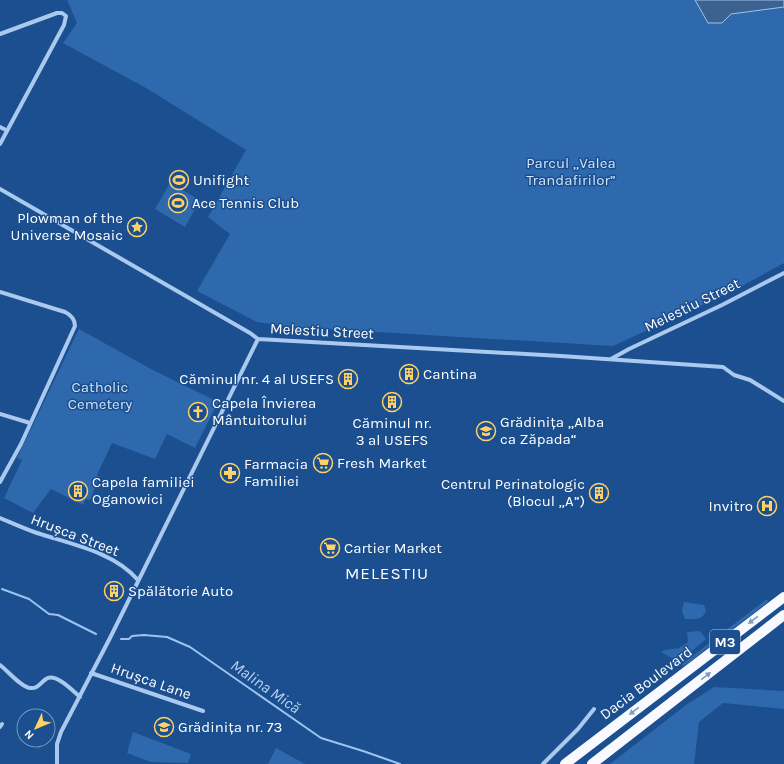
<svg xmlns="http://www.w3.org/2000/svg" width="784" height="764" font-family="Karla,sans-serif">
<rect width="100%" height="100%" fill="#1b4f8f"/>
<path fill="#2e69ad" d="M67 0H784V263L735 290 613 346 293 327 257 322 197 291 230 234 208 217 246 150 146 88 63 43 77 23Z
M170 183 200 200 185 227 155 209Z
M79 329 149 368 218 402 195 448 167 434 155 459 112 443 97 475 99 477 90 500 86 499 83 505 51 489 33 513 4 498 22 460 17 458Z
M767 599 768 602 688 663 683 666 682 664Z
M684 602 704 605 706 610C703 621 695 619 685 619L682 611Z
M700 631 706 639 679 662 661 652 665 650 679 648 688 642 687 632Z
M714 687 784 691V709L723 703 699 722 694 764H610L686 705Z
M133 732 191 754 188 763 151 762 127 753Z
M276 748 305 764H268Z"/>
<path fill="#3c6290" stroke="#9cc4f0" d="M695 0H784V7L731 14 722 23H708Z"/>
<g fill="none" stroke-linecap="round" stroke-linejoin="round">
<path stroke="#9cc4f0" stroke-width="2" d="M2 589 29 599 49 614 58 615 96 634
M121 639H129L132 636 144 635 167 637 190 647 321 738 363 751 400 764"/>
<path stroke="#a9c9ee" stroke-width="4" d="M0 34 57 13H62L66 16 64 25 0 144
M0 127 6 130
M0 189 250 333 258 339 561 356 723 367 734 375 750 380 784 401
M0 292 65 312C71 315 75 319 75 326L21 444 0 482
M611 359 629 349 722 305 784 273
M0 414 30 423
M0 518C12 523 25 529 37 533 71 544 114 552 138 580
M0 665C8 671 21 687 30 688 38 689 40 683 46 679 55 672 73 691 80 697
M91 673 203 711
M0 727 2 724
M57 764V744L61 732 111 636 258 339
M543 764 578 729 594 709"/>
<path stroke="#f8faff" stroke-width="10" d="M565 764 784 597
M592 764 784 615"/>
</g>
<defs><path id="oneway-solid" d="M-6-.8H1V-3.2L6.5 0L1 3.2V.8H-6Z"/></defs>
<g fill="#7e9cc1">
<use href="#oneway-solid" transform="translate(753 620) rotate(143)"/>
<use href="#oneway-solid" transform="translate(706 676) rotate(-38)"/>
<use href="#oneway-solid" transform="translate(634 711) rotate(143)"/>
</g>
<defs>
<g id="stadium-ring" transform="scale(1)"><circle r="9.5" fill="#1b4f8f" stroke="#ffd166" stroke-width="1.5"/><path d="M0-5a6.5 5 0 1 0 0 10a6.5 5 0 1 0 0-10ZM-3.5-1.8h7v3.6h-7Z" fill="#ffd166"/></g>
<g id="sight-ring" transform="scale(1)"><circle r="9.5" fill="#1b4f8f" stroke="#ffd166" stroke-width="1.5"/><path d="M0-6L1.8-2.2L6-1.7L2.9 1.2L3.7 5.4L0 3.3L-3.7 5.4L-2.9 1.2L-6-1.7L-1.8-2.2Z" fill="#ffd166"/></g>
<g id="building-ring" transform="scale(1)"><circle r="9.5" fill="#1b4f8f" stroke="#ffd166" stroke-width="1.5"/><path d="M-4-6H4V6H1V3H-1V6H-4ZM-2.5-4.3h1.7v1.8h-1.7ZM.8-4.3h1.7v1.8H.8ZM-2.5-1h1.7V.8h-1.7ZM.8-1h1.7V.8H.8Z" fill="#ffd166"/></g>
<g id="church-ring" transform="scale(1)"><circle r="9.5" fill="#1b4f8f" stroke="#ffd166" stroke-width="1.5"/><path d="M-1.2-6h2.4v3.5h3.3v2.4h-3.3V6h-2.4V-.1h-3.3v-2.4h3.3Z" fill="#ffd166"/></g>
<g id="school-ring" transform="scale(1)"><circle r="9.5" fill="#1b4f8f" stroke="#ffd166" stroke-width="1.5"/><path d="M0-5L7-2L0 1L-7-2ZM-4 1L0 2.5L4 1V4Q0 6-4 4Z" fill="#ffd166"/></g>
<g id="supermarket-ring" transform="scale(1)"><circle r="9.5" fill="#1b4f8f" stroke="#ffd166" stroke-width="1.5"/><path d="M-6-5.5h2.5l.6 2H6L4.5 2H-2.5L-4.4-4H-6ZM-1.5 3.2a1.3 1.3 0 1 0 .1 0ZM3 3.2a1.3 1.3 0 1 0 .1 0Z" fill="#ffd166"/></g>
<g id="pharmacy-ring" transform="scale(1)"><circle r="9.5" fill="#1b4f8f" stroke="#ffd166" stroke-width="1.5"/><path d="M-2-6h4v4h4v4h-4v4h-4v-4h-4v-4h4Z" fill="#ffd166"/></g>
<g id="hospital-ring" transform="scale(1)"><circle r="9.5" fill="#1b4f8f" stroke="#ffd166" stroke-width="1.5"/><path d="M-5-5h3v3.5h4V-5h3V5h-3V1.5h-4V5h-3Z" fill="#ffd166"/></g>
</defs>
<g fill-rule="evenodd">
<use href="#stadium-ring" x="179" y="180"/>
<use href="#stadium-ring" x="178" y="203"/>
<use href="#sight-ring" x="137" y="227"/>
<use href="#building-ring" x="409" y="374"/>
<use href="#building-ring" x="348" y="379"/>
<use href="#building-ring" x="392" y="402"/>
<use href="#church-ring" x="198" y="412"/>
<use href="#school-ring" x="486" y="431"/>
<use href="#supermarket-ring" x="323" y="463"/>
<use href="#pharmacy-ring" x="230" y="473"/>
<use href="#building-ring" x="78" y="491"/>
<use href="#building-ring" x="599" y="493"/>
<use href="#hospital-ring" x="767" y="506"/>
<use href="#supermarket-ring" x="330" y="548"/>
<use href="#building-ring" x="114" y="591"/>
<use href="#school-ring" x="164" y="727"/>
</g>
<g text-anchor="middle" stroke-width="3" stroke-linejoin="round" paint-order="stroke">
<rect fill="#1b4f8f" stroke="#bbcadd" stroke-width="1" x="710" y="630" width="30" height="24" rx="3"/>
<g font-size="14" font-weight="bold" fill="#fff">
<text x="725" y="647">M3</text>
</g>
<g font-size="15" fill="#cfe3fa" stroke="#1b4f8f">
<text x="571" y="168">Parcul „Valea<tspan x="571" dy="17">Trandafirilor”</tspan></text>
<text x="100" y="392">Catholic<tspan x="100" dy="17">Cemetery</tspan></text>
</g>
<g font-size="15" fill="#fff" stroke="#1b4f8f" text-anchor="start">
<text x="193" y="185">Unifight</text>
<text x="192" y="208">Ace Tennis Club</text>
<text x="123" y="223" text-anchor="end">Plowman of the<tspan x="123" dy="17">Universe Mosaic</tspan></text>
<text x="423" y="379">Cantina</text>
<text x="334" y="384" text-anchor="end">Căminul nr. 4 al USEFS</text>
<text x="212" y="408">Capela Învierea<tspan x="212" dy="17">Mântuitorului</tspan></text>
<text x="500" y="427">Grădinița „Alba<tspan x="500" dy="17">ca Zăpada“</tspan></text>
<text x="392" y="428" text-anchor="middle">Căminul nr.<tspan x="392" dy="17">3 al USEFS</tspan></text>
<text x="337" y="468">Fresh Market</text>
<text x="244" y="469">Farmacia<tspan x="244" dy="17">Familiei</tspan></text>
<text x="92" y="487">Capela familiei<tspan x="92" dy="17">Oganowici</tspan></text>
<text x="585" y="489" text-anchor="end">Centrul Perinatologic<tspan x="585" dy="17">(Blocul „A”)</tspan></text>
<text x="753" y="511" text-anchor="end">Invitro</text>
<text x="344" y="553">Cartier Market</text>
<text x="128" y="596">Spălătorie Auto</text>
<text x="178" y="732">Grădinița nr. 73</text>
</g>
<g font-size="15" fill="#fff" stroke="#1b4f8f">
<text transform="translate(692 305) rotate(-26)" y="5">Melestiu Street</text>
<text transform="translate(322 331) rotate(3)" y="5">Melestiu Street</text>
<text transform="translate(75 535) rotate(21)" y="5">Hrușca Street</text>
<text transform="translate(151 681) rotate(19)" y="5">Hrușca Lane</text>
<text transform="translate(646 683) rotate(-37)" y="5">Dacia Boulevard</text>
</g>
<g font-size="16" font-style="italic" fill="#b5d3f5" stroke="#1b4f8f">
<text transform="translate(266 686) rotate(35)" y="6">Malina Mică</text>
</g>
<g font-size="17" letter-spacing="1" fill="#fff" stroke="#1b4f8f">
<text x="387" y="579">MELESTIU</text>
</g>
</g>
<g transform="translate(36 728) rotate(226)"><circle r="19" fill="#1b4f8f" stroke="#7695bc"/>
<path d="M0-3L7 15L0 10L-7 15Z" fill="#ffd166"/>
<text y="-6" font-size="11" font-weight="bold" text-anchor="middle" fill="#ffffff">N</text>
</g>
</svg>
